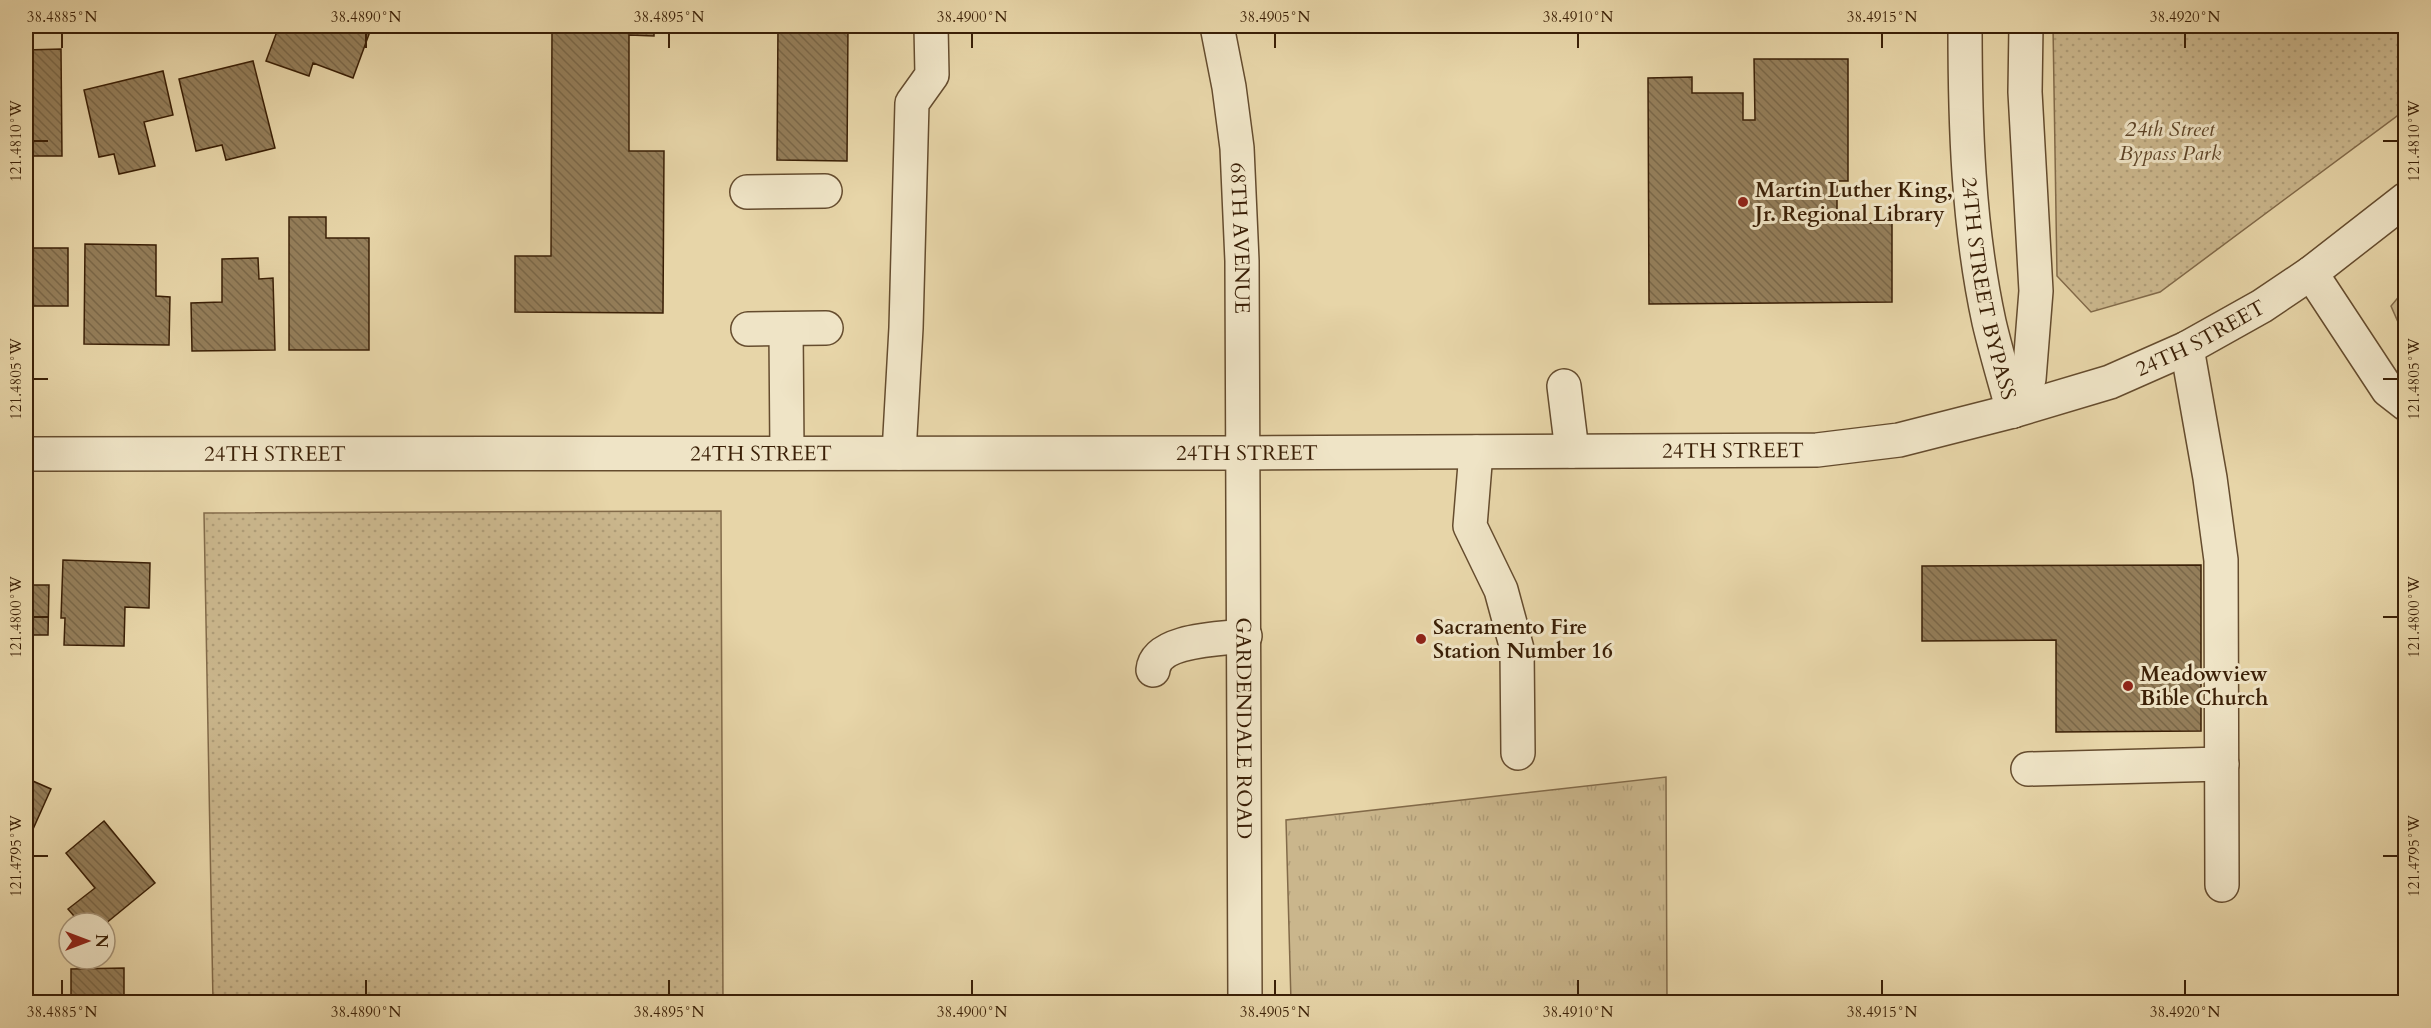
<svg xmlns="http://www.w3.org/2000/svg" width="2431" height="1028" font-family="Cardo,serif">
<defs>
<pattern id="grass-tufts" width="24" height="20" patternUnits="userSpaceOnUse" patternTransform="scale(1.5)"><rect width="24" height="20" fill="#cab68c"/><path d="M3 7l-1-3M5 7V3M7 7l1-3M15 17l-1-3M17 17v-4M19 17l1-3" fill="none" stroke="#ae9c77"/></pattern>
<pattern id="park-dots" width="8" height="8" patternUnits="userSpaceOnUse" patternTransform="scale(1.5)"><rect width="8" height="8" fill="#cab68c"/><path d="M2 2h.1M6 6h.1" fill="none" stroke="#ae9c77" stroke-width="1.8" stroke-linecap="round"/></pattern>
<pattern id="building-back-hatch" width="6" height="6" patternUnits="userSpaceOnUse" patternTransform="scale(1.5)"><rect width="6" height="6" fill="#947e5a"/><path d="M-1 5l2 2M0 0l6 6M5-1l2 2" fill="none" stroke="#7a6748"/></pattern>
</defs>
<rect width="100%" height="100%" fill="#e7d5a8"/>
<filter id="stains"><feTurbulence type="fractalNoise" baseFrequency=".00333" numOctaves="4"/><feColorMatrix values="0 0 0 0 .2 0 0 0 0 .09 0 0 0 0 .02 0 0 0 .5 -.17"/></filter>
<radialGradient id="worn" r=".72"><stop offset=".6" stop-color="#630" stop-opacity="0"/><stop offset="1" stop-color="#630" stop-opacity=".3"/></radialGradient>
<path fill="url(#grass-tufts)" stroke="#826a49" stroke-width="1.5" d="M2405 289V338L2391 306Z
M1666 777 1667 1002H1291L1286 820Z"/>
<path fill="url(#park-dots)" stroke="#826a49" stroke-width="1.5" d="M2053 26H2405V110L2160 292 2091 312 2057 276Z
M721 511 723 1002H213L204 513Z"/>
<path fill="url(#building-back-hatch)" stroke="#3a1f06" stroke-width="1.5" d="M279 26H372L353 78 313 63 309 76 266 61Z
M409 26H654V36L629 35V151H664L663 313 515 312V256H551L552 30 409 29Z
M778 26H848L847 161 777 160Z
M61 49 62 156H26V50Z
M1754 59H1848V181H1837V223H1892V302L1649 304 1648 78 1692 77V93H1743V120H1755Z
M253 61 275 148 226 160 222 145 196 151 179 79Z
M163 71 173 115 144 122 155 166 119 174 114 154 99 157 84 90Z
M289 217H326V238H369V350H289Z
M85 244 156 245V296L170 297 169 345 84 344Z
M26 248H68V306H26Z
M258 258 259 279 273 278 275 350 192 351 191 303 222 302V259Z
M63 560 150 563 149 608 125 607 124 646 64 645 65 618H61Z
M2201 565V731L2056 732V640L1922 641V566Z
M26 585H49L48 635H26Z
M26 778 51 789 29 838 26 837Z
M104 821 155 883 105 924 80 923 68 909 95 888 66 853Z
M124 968V1002H71V969Z"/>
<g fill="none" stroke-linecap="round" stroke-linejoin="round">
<g stroke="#654c2e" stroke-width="36">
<g id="minor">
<path id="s1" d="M1217 26 1229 87 1237 148 1242 261 1245 1002"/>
<path id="s2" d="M1965 26C1965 125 1968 225 1989 322 1996 352 2005 382 2013 411"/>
<path d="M747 192 825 191"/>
<path d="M2311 273 2388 390 2406 404"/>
<path d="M748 329 826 328"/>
<path d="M786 329 787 453"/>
<path d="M2187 348 2210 478 2221 560 2222 885"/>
<path d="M1564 386 1572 451"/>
<path d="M2013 411 2029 379 2036 291 2025 92 2026 26"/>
<path d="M1476 452 1470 526 1501 590 1517 649 1518 753"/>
<path d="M899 453 906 328 912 103 932 75 931 26"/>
<path id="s3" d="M26 454 1244 453 1817 450 1899 440 2013 411 2110 382 2187 348 2262 306 2311 273 2406 199"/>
<path d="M1153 670C1156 639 1221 639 1245 636"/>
<path d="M2028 769 2222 764"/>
</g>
</g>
<use href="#minor" stroke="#efe4c6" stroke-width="33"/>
</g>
<path fill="none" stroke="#3a1f06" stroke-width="2" d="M62 33V48M366 33V48M669 33V48M972 33V48M1275 33V48M1578 33V48M1882 33V48M2185 33V48M33 141H48M2383 141H2398M33 379H48M2383 379H2398M33 617H48M2383 617H2398M33 856H48M2383 856H2398M62 980V995M366 980V995M669 980V995M972 980V995M1275 980V995M1578 980V995M1882 980V995M2185 980V995"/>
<g fill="#8f2418" stroke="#efe4c6" stroke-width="2">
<circle cx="1743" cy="202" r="6"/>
<circle cx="1421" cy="639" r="6"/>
<circle cx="2128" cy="686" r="6"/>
</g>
<g text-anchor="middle" stroke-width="6" stroke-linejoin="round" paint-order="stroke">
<g font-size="21" font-style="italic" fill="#5e4528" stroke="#efe4c6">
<text x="2170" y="136">24th Street<tspan x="2170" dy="24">Bypass Park</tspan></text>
</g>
<g font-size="21" font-weight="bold" fill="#3a1f06" stroke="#efe4c6" text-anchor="start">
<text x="1755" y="197">Martin Luther King,<tspan x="1755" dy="24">Jr. Regional Library</tspan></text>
<text x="1433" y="634">Sacramento Fire<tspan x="1433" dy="24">Station Number 16</tspan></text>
<text x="2140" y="681">Meadowview<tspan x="2140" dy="24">Bible Church</tspan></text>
</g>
<g font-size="21" fill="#3a1f06" stroke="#efe4c6">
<text dy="7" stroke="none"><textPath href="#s1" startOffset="214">68TH AVENUE</textPath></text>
<text dy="7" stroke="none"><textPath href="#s2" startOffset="264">24TH STREET BYPASS</textPath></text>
<text dy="7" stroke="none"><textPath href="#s3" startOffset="2193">24TH STREET</textPath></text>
<text dy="7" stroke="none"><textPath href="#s3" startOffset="1707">24TH STREET</textPath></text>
<text dy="7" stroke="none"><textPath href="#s3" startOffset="735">24TH STREET</textPath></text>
<text dy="7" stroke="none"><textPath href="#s3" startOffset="1221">24TH STREET</textPath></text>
<text dy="7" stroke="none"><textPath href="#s3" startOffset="249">24TH STREET</textPath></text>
<text dy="7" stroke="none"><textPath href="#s1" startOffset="704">GARDENDALE ROAD</textPath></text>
</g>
</g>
<rect width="2431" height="1028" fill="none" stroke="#e7d5a8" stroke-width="66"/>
<g transform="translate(87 941) rotate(90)"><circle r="28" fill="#efe4c6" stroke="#a79579" stroke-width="1.5"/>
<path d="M0-4.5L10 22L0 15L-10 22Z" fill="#8f2418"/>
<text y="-9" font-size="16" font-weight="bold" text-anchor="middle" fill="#3a1f06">N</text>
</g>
<rect x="33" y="33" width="2365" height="962" fill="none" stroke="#3a1f06" stroke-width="2"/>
<g font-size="15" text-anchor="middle" fill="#3a1f06">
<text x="62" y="22">38.4885°N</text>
<text x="366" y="22">38.4890°N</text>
<text x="669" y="22">38.4895°N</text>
<text x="972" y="22">38.4900°N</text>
<text x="1275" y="22">38.4905°N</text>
<text x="1578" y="22">38.4910°N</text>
<text x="1882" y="22">38.4915°N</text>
<text x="2185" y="22">38.4920°N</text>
<text transform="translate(2414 141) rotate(-90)" y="5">121.4810°W</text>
<text transform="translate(16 141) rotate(-90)" y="5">121.4810°W</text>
<text transform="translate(2414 379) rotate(-90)" y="5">121.4805°W</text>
<text transform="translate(16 379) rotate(-90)" y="5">121.4805°W</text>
<text transform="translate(2414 617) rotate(-90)" y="5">121.4800°W</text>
<text transform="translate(16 617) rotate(-90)" y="5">121.4800°W</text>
<text transform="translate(2414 856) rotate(-90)" y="5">121.4795°W</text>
<text transform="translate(16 856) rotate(-90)" y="5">121.4795°W</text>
<text x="62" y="1017">38.4885°N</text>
<text x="366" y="1017">38.4890°N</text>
<text x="669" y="1017">38.4895°N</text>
<text x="972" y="1017">38.4900°N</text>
<text x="1275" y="1017">38.4905°N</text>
<text x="1578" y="1017">38.4910°N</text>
<text x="1882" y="1017">38.4915°N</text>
<text x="2185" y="1017">38.4920°N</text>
</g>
<rect width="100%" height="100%" filter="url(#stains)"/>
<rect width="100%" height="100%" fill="url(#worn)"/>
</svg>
